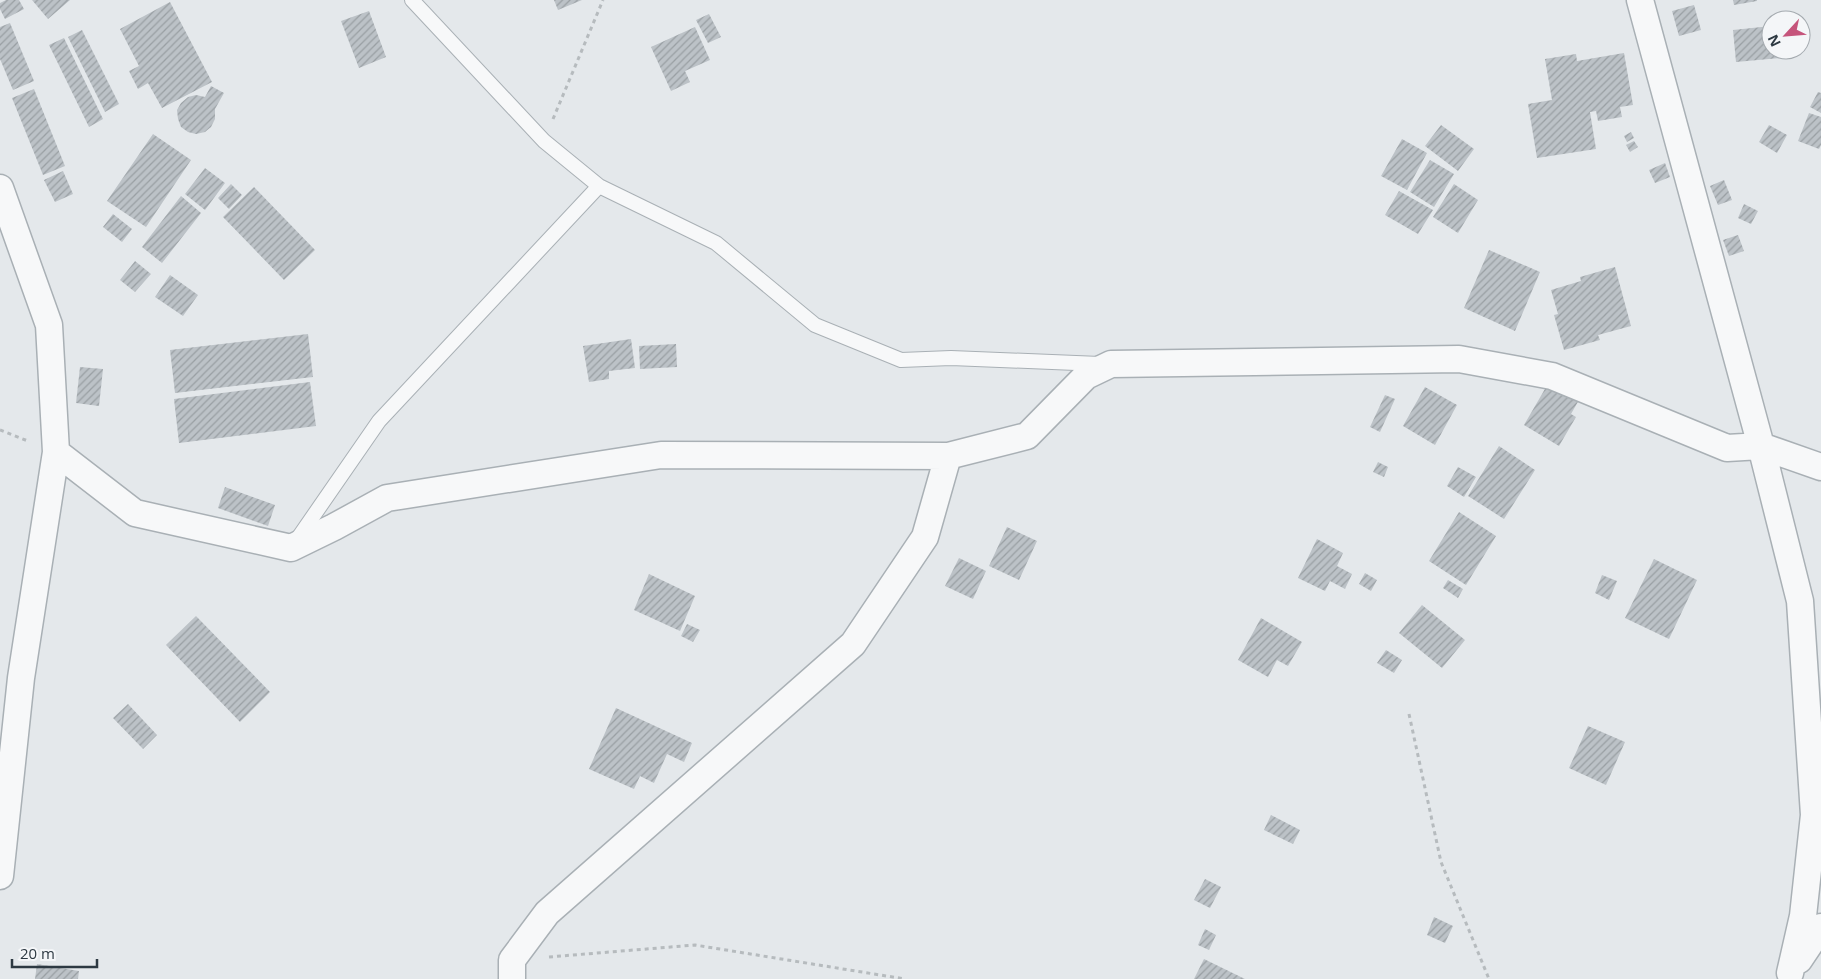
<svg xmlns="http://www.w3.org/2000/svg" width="1821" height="979" font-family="'Open Sans',sans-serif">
<defs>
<pattern id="building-hatch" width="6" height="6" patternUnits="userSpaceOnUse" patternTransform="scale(1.25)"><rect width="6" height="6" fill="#bcc2c7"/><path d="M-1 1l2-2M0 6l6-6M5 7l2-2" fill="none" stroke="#999fa3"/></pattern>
</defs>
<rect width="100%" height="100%" fill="#e4e8eb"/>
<path fill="url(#building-hatch)" d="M6 0H19L24 9 5 19 0 9V3Z
M32 0H70L48 19Z
M554 0H582L558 10Z
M1733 0H1757V1L1734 5Z
M170 2 212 82 162 108 148 83 138 89 129 71 139 66 120 29Z
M1694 5 1701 30 1679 36 1672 11Z
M369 11 386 57 359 68 341 21Z
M709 14 721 37 708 43 696 20Z
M10 23 34 81 13 90 0 59V27Z
M1771 26V50H1780L1781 58 1736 62 1733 30Z
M695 27 710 60 685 71 690 82 671 91 651 47Z
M82 30 119 104 105 112 68 37Z
M64 38 103 119 89 127 49 45Z
M1624 53 1633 105 1620 107 1622 117 1598 121 1596 111 1590 112 1596 149 1537 158 1528 104 1552 100 1545 59 1576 54 1577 61Z
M211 86 224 93 215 109V119L211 127 205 132 196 134 188 132 181 127 178 119 177 110 181 103 188 97 196 95 205 97Z
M34 89 65 166 43 175 12 98Z
M1818 92 1821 93V113L1810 107Z
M1809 113 1821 117V145L1819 149 1798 141Z
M1441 125 1474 149 1458 171 1425 146Z
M1769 125 1787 135 1777 153 1759 142Z
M1631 132 1634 138 1627 142 1624 136Z
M153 134 191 160 146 227 107 201Z
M1402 139 1427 153 1407 190 1381 176Z
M1634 141 1638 147 1630 152 1626 145Z
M1430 160 1454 174 1434 207 1410 192Z
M1665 163 1670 177 1655 183 1649 170Z
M205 168 225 183 205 210 185 194Z
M63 171 73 194 55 202 44 180Z
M1724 180 1732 200 1718 205 1710 186Z
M231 184 242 195 229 209 218 198Z
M1454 184 1478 200 1458 233 1433 217Z
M254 187 315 250 284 280 223 217Z
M1399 191 1433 210 1418 234 1385 215Z
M181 196 201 213 162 263 142 247Z
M1744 204 1758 211 1751 224 1738 218Z
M113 214 132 229 122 242 103 227Z
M1738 235 1744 251 1729 256 1723 240Z
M1489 250 1540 272 1515 331 1464 308Z
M135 261 151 274 135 292 120 280Z
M1615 267 1631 326 1598 335 1600 340 1564 350 1554 315 1558 314 1551 290 1581 281 1580 277Z
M170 275 198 295 183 316 155 297Z
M308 334 313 377 175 393 170 350Z
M631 339 635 368 609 371V379L589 382 583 346Z
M676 344 677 367 640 369 639 346Z
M80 367 103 369 99 406 76 403Z
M310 382 316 426 179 443 174 399Z
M1549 382 1579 400 1571 414 1576 417 1559 446 1524 425Z
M1425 387 1457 405 1435 445 1403 426Z
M1385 395 1395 399 1380 432 1370 427Z
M1499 446 1535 470 1504 519 1468 496Z
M1378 462 1388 467 1384 477 1373 472Z
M1458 467 1476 477 1464 497 1447 486Z
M225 487 275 505 268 526 218 508Z
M1459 512 1496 536 1466 585 1429 561Z
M1007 527 1037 541 1019 580 989 566Z
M1317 539 1343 553 1337 566 1352 574 1345 589 1330 581 1325 591 1298 578Z
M959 558 986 571 973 599 945 586Z
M1654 559 1697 580 1669 639 1625 618Z
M1365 573 1377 580 1371 591 1359 584Z
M649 574 695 596 680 631 634 610Z
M1602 575 1617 581 1609 600 1595 593Z
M1448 580 1463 589 1458 598 1443 588Z
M1422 605 1465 640 1442 668 1399 633Z
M196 616 270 692 240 722 166 645Z
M1261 618 1302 642 1288 666 1277 660 1268 677 1238 660Z
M687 624 700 630 693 642 681 636Z
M1386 650 1402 660 1394 673 1377 663Z
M128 704 157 735 143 749 113 718Z
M616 708 692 743 684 762 667 754 654 783 640 776 634 789 589 769Z
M1588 726 1625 742 1606 785 1569 768Z
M1271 815 1300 830 1293 844 1264 830Z
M1205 879 1221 887 1210 908 1194 900Z
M1434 917 1453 926 1445 943 1427 935Z
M1205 929 1216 935 1209 950 1198 945Z
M1204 959 1245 979H1194Z
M37 964 79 971 78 979H35Z"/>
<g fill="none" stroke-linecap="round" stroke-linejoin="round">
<g stroke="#a9b0b5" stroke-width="16">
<path id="lane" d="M412 0 544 141 599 186 716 243 815 325 901 360 951 358 1100 364
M296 541 379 421 599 186"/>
</g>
<g stroke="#a9b0b5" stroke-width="29">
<path id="street" d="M1640 0 1761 446 1800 601 1814 815 1803 916 1790 973
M0 188 49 325 56 452 21 678 0 876
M56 452 135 513 291 548 334 527 387 498 661 455 948 456 1027 436 1086 376 1111 364 1459 359 1552 376 1727 448 1761 446 1821 467
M1799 960 1821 927
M512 979V960L547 913 853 644 925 537 948 456"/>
</g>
<path stroke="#b6bbbe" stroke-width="3" stroke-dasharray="4 4" stroke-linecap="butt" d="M553 119 603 0
M0 430 28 441
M1409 714 1441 862 1489 979
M549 957 695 945 905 979"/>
<use href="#lane" stroke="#f7f8f9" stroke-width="14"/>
<use href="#street" stroke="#f7f8f9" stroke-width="26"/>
</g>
<g transform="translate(1786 35) rotate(244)"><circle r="24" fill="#f4f6f8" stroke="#a4aaaf"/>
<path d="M0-4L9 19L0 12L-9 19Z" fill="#c5547b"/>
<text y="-8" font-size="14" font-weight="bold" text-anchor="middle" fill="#2d3942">N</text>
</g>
<path d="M12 959v8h85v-8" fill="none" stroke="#2d3942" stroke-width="2.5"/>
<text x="20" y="959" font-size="15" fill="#2d3942" stroke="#f4f6f8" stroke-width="4" paint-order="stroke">20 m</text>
</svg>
